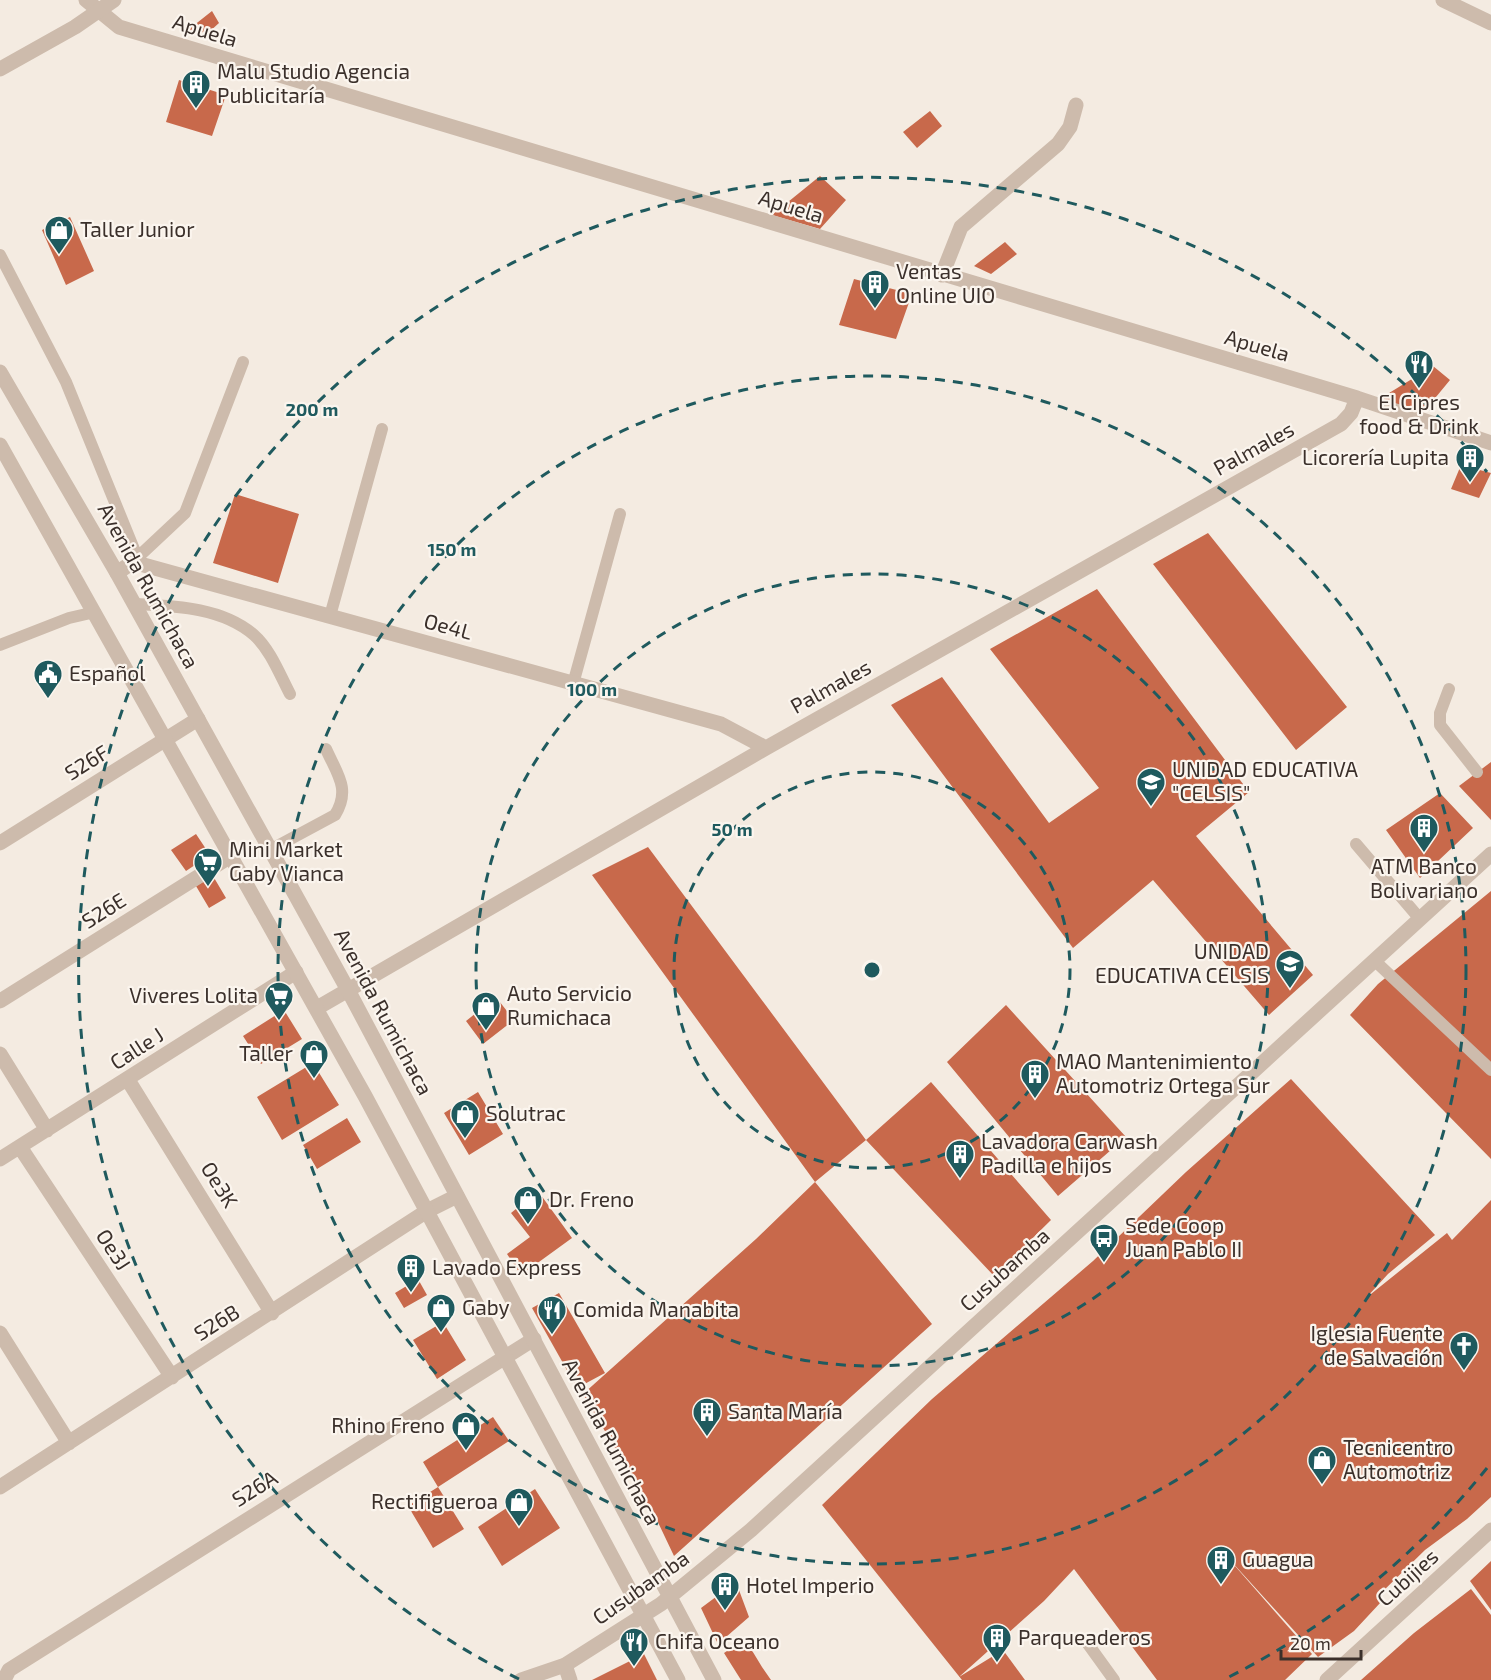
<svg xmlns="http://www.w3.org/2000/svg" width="1491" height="1680" font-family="'Exo 2',sans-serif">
<rect width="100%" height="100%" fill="#f4ebe1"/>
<path fill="#c8694b" d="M212 11 219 23 208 33 188 30Z
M179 80 226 95 212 136 166 122Z
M930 111 942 126 917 148 903 132Z
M820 176 846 200 820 229 772 215Z
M70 217 94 271 66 285 42 230Z
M1005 242 1017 254 991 274 974 266Z
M854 279 912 294 896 339 839 325Z
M1433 366 1450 380 1422 414 1381 398Z
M1461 465 1491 473 1479 498 1451 489Z
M235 494 299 514 278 583 213 563Z
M1208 533 1347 707 1296 750 1153 564Z
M1097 589 1249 792 1196 836 1313 975 1269 1015 1153 880 1073 948 891 705 942 677 1049 823 1099 788 990 649Z
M1491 762V820L1459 786Z
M1440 793 1473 828 1420 878 1386 830Z
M196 834 210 855 186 871 171 850Z
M648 847 866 1140 815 1182 592 875Z
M213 876 226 898 209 908 196 886Z
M1491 891V1159L1350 1015 1378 984Z
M496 997 514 1020 483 1044 466 1021Z
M1006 1005 1126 1137 1058 1196 947 1062Z
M284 1010 302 1039 261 1064 243 1036Z
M313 1063 339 1105 282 1140 257 1097Z
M1291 1079 1435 1235 1388 1274 1366 1298 1447 1233 1452 1240 1491 1200V1497L1467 1519 1425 1550 1378 1596 1381 1602 1354 1631 1318 1657 1221 1550 1312 1654 1285 1680H1157L1074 1569 1044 1601 959 1677 1003 1650 1025 1680H962L822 1505 932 1399 1093 1261 1186 1172Z
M931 1082 1051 1220 994 1276 866 1140Z
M478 1092 503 1134 469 1155 444 1113Z
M347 1118 361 1142 317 1169 303 1145Z
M815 1182 932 1324 674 1556 655 1516 583 1394 756 1239Z
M538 1191 572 1238 521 1275 507 1254 530 1237 511 1213Z
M418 1279 427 1295 404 1308 395 1293Z
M559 1293 605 1373 577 1388 532 1308Z
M443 1322 466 1360 437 1379 413 1340Z
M493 1417 509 1441 438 1487 464 1529 433 1548 408 1506 438 1487 423 1462Z
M535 1489 560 1528 502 1566 478 1527Z
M1491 1561V1610L1470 1581Z
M736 1582 749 1617 718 1644 701 1608Z
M1471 1589 1491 1615V1680H1361L1414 1633Z
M745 1639 762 1667 771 1680H741L724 1653Z
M644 1654 657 1680H592Z"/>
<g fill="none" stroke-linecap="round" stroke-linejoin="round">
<path stroke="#cdbbac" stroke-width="12" d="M0 255 66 382 140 564
M137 558 185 513 243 362
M134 604C174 606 222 607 254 635 270 649 280 675 290 694
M330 616 382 429
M0 645 69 618 95 612
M573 684 620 514
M1449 689 1440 713V725L1477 772
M1356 844 1420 919
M270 850 335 815C351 789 337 774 326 749
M1375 961 1491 1070
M1088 1644 1114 1680"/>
<path stroke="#cdbbac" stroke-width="15" d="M86 0 119 27 1357 398 1491 443
M1443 0 1491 23
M942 275 961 227 1058 144 1070 127 1076 105
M117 573 127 566 140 564 721 724 766 748
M0 843 198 719
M0 1001 231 856
M317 1008 766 748 1341 424 1351 413 1357 398
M0 1054 47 1130
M128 1080 272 1313
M20 1147 172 1377
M0 1159 296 972
M0 1333 69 1443
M0 1487 427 1211 457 1196
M565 1665 570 1680
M4 1680 9 1670 534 1339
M1327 1680 1491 1530"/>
<path stroke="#cdbbac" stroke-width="15" d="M0 69 75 27 114 0
M0 372 117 573 348 990 714 1680
M0 445 365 1096 678 1680
M521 1680 565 1665 661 1604 751 1530 1491 854"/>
</g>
<g fill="none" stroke="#1f5a5e" stroke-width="3" stroke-dasharray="10 8">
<circle cx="872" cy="970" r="198"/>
<circle cx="872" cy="970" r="396"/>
<circle cx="872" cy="970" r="594"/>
<path d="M1487 1468A792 792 0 0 1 1225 1679M519 1679A792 792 0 1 1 1487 472"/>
</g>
<defs>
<g id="building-pin" transform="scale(1.5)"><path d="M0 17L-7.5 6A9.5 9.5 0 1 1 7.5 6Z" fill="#1f5a5e" stroke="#fbf5ee"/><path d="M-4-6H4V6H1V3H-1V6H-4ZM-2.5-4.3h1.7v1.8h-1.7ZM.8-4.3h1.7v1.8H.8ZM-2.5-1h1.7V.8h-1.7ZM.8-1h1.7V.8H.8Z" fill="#fff"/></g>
<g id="shop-pin" transform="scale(1.5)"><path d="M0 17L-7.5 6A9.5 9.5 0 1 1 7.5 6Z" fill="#1f5a5e" stroke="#fbf5ee"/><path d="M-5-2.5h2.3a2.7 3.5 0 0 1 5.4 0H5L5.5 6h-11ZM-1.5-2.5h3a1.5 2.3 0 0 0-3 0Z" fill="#fff"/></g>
<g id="restaurant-pin" transform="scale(1.5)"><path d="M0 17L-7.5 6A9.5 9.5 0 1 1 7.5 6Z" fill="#1f5a5e" stroke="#fbf5ee"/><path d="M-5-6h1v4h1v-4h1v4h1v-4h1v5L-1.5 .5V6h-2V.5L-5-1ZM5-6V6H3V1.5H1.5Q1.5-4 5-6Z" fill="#fff"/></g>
<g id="civic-pin" transform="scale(1.5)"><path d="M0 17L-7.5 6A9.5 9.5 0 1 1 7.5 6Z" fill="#1f5a5e" stroke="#fbf5ee"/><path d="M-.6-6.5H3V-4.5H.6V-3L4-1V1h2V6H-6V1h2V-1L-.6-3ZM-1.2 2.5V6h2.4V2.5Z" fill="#fff"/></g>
<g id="school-pin" transform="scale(1.5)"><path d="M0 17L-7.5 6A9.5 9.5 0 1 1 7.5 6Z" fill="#1f5a5e" stroke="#fbf5ee"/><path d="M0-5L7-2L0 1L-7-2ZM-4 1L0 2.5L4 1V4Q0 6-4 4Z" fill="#fff"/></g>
<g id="supermarket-pin" transform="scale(1.5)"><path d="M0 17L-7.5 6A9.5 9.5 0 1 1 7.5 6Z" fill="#1f5a5e" stroke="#fbf5ee"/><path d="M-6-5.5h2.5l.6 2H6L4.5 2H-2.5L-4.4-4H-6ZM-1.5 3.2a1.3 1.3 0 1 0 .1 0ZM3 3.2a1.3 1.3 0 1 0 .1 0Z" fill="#fff"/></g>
<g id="bus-pin" transform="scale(1.5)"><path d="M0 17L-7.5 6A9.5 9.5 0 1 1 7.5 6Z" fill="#1f5a5e" stroke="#fbf5ee"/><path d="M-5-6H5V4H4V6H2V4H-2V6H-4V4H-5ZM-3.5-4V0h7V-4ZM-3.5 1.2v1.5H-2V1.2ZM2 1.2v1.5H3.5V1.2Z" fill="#fff"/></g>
<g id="church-pin" transform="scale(1.5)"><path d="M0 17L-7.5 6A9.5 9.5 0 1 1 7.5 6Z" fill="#1f5a5e" stroke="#fbf5ee"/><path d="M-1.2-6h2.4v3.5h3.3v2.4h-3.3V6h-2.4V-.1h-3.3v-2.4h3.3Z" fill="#fff"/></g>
</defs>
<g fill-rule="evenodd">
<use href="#building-pin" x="196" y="84"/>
<use href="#shop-pin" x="59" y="230"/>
<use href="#building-pin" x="875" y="284"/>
<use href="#restaurant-pin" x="1419" y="364"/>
<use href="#building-pin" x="1470" y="458"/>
<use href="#civic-pin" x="48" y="674"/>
<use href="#school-pin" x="1151" y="782"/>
<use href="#building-pin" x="1424" y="828"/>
<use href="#supermarket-pin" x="208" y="862"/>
<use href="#school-pin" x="1290" y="964"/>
<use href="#supermarket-pin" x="279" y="996"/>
<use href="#shop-pin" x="486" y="1006"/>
<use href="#shop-pin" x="314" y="1054"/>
<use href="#building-pin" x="1035" y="1074"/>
<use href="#shop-pin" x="465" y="1114"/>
<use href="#building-pin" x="960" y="1154"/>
<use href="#shop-pin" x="528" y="1200"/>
<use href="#bus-pin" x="1104" y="1238"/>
<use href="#building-pin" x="411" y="1268"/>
<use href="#shop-pin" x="441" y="1308"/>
<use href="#restaurant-pin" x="552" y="1310"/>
<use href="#church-pin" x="1464" y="1346"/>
<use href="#building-pin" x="707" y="1412"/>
<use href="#shop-pin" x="466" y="1426"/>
<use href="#shop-pin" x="1322" y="1460"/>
<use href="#shop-pin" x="519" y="1502"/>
<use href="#building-pin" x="1221" y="1560"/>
<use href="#building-pin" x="725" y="1586"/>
<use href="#building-pin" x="997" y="1638"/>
<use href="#restaurant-pin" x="634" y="1642"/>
</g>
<g text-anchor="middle" stroke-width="4.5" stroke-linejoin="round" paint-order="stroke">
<g font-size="21" fill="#3b302b" stroke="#fbf5ee">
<text transform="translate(205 31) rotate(17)" y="7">Apuela</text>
<text transform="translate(791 207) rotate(17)" y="7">Apuela</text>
<text transform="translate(1257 346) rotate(16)" y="7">Apuela</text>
<text transform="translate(1254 449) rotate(-29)" y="7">Palmales</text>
<text transform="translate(148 586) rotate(61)" y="7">Avenida Rumichaca</text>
<text transform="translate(448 627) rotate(15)" y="7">Oe4L</text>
<text transform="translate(831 687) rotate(-29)" y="7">Palmales</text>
<text transform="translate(87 763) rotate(-32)" y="7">S26F</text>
<text transform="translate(104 911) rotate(-32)" y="7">S26E</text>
<text transform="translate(383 1012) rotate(62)" y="7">Avenida Rumichaca</text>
<text transform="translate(137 1049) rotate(-33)" y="7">Calle J</text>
<text transform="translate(219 1185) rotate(58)" y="7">Oe3K</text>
<text transform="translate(113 1250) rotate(57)" y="7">Oe3J</text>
<text transform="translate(1005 1270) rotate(-42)" y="7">Cusubamba</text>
<text transform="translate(217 1323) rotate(-32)" y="7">S26B</text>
<text transform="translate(611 1442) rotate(62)" y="7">Avenida Rumichaca</text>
<text transform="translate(255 1489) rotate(-32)" y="7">S26A</text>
<text transform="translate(1408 1578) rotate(-42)" y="7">Cubijies</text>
<text transform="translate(641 1588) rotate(-35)" y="7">Cusubamba</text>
</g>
<g font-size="21" fill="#3b302b" stroke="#fbf5ee" text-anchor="start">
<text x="217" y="79">Malu Studio Agencia<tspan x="217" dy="24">Publicitaría</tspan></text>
<text x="80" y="237">Taller Junior</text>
<text x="896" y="279">Ventas<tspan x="896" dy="24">Online UIO</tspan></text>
<text x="1419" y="410" text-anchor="middle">El Cipres<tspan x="1419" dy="24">food &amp; Drink</tspan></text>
<text x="1449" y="465" text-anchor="end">Licorería Lupita</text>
<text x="69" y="681">Español</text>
<text x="1172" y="777">UNIDAD EDUCATIVA<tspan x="1172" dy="24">"CELSIS"</tspan></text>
<text x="229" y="857">Mini Market<tspan x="229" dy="24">Gaby Vianca</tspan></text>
<text x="1424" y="874" text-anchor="middle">ATM Banco<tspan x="1424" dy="24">Bolivariano</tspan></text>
<text x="1269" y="959" text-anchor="end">UNIDAD<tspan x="1269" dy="24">EDUCATIVA CELSIS</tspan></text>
<text x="507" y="1001">Auto Servicio<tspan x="507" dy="24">Rumichaca</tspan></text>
<text x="258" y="1003" text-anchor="end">Viveres Lolita</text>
<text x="293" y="1061" text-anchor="end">Taller</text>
<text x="1056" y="1069">MAO Mantenimiento<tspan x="1056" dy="24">Automotriz Ortega Sur</tspan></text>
<text x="486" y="1121">Solutrac</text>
<text x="981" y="1149">Lavadora Carwash<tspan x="981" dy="24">Padilla e hijos</tspan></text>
<text x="549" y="1207">Dr. Freno</text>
<text x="1125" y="1233">Sede Coop<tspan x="1125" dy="24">Juan Pablo II</tspan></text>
<text x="432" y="1275">Lavado Express</text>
<text x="462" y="1315">Gaby</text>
<text x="573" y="1317">Comida Manabita</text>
<text x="1443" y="1341" text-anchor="end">Iglesia Fuente<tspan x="1443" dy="24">de Salvación</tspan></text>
<text x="728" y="1419">Santa María</text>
<text x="445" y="1433" text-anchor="end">Rhino Freno</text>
<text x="1343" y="1455">Tecnicentro<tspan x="1343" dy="24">Automotriz</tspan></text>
<text x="498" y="1509" text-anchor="end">Rectifigueroa</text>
<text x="1242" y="1567">Guagua</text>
<text x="746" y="1593">Hotel Imperio</text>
<text x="1018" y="1645">Parqueaderos</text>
<text x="655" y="1649">Chifa Oceano</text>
</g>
</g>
<circle cx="872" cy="970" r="9" fill="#1f5a5e" stroke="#fbf5ee" stroke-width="3"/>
<g font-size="18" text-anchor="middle" font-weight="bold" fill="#1f5a5e" stroke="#fbf5ee" stroke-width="4.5" stroke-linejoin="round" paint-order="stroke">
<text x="312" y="416">200 m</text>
<text x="452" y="556">150 m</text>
<text x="592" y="696">100 m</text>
<text x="732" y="836">50 m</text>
</g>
<path d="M1281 1650v9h80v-9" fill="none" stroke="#3b302b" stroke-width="3"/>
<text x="1290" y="1650" font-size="18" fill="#3b302b" stroke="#fbf5ee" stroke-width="4.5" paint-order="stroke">20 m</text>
</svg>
